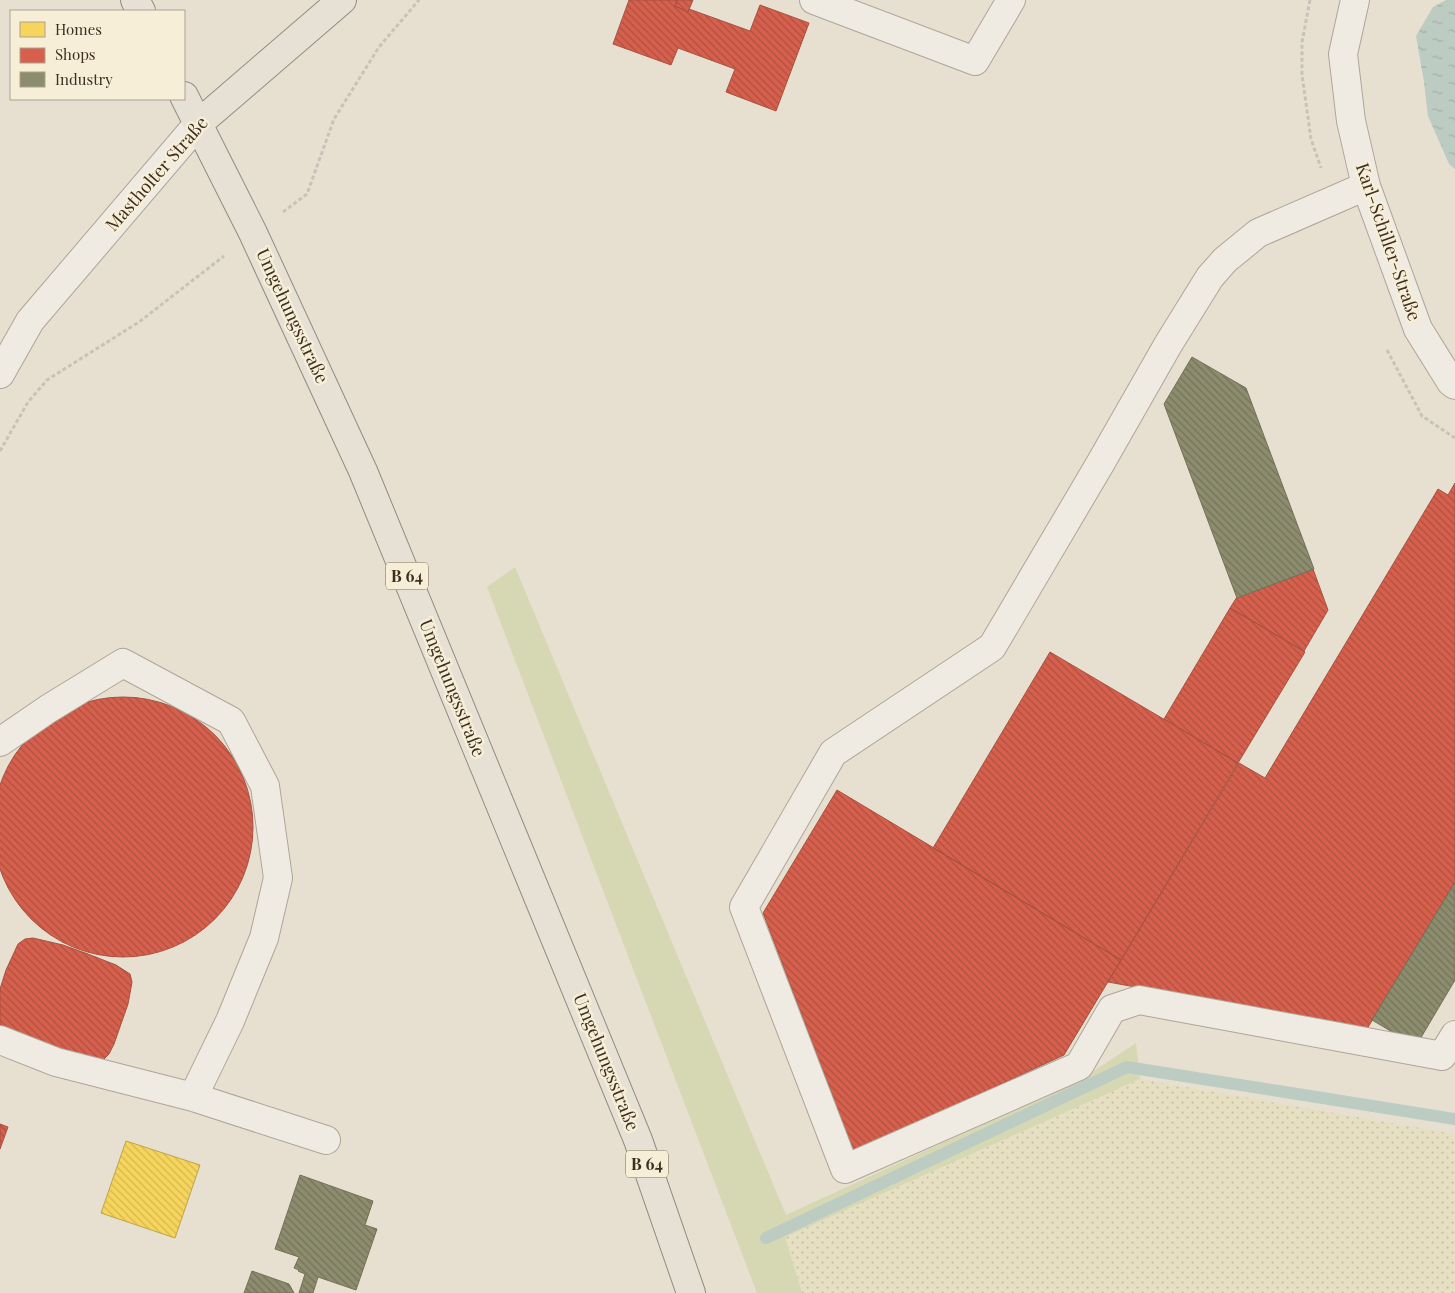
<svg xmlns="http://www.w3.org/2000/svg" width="1455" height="1293" font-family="'Playfair Display',serif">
<defs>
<pattern id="farmland-dots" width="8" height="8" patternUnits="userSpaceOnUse" patternTransform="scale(1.25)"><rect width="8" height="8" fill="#e6dfc2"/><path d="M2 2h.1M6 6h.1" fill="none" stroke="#c6c0a6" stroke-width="1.8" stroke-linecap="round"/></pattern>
<pattern id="water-ripples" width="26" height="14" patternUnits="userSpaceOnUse" patternTransform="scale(1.25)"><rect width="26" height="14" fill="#bcccc2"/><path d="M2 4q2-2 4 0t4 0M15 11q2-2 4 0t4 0" fill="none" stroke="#a2b0a6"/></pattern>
<pattern id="homes-back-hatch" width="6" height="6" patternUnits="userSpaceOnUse" patternTransform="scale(1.25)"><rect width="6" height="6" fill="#f6d55c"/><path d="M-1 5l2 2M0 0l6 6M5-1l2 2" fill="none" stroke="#d4b750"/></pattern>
<pattern id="shops-back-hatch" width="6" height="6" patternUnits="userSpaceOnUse" patternTransform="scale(1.25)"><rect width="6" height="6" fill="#d6604d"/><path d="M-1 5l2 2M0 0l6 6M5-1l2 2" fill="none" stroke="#af5040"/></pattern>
<pattern id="industry-back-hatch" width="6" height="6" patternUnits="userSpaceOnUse" patternTransform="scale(1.25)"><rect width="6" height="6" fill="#8c8c6e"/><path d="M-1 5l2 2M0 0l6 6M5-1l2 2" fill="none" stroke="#74735a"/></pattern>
</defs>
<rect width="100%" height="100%" fill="#e7e0d1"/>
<path fill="url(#farmland-dots)" d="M1140 1079 1455 1134V1293H802L785 1237Z"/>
<path fill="#d6d7b3" d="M515 567 786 1215 1083 1078 1136 1043 1140 1079 785 1237 802 1293H757L487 587Z"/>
<path fill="url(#water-ripples)" d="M1446 0H1455V169L1449 164 1428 116 1424 82 1416 36 1433 7Z"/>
<path fill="url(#homes-back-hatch)" stroke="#bea34a" d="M126 1141 200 1165 175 1238 101 1213Z"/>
<path fill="url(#shops-back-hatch)" stroke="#a85140" d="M629 0H677L675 6 688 12 689 9 750 31 760 5 809 23 776 111 726 92 735 69 678 48 671 65 613 44Z
M677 0H693L688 12 675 6Z
M1455 483V882L1367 1029 1108 982 1239 763 1265 778 1438 489 1448 495Z
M1313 569 1328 610 1304 651 1230 608 1237 597Z
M1230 608 1305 652 1238 763 1164 719Z
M1050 652 1238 763 1121 960 933 848Z
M-7 827a130 130 0 1 1 260 0a130 130 0 1 1-260 0Z
M837 790 1121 960 1064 1055 854 1152 763 913Z
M33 938 63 945 88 954 116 965 130 974 132 982 128 1004 114 1044 109 1054 101 1062 98 1063 0 1030V989L6 970 18 944 25 939Z
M0 1124 8 1127 0 1149Z"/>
<path fill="url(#industry-back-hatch)" stroke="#747057" d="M1192 357 1246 388 1314 569 1237 598 1164 404Z
M1455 882V980L1416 1046 1372 1020Z
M300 1175 373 1201 365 1225 377 1229 356 1290 318 1277 313 1293H299L305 1274 298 1271 299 1270 294 1268 299 1257 275 1249Z
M252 1271 289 1284 294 1293H244Z"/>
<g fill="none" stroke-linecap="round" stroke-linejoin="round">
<path stroke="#bcccc2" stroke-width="12" d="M766 1238 1127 1067 1455 1119"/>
<g stroke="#ada599" stroke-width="30">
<path id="minor" d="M814 0 975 61 1011 0
M1355 0 1343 54 1351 121 1366 186 1418 329 1451 382 1455 385
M1366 186 1258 233 1225 260 1210 277 1169 343 1100 464 992 647 833 753 744 907 845 1169 1079 1066 1112 1009 1139 1000 1442 1056 1455 1035
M0 374 30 321 198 124
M0 742 48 709 123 663 231 721 265 786 278 878 264 938 230 1021 193 1097
M0 1040 56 1062 193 1097 326 1140"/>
</g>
<g stroke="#928b80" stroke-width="30">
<path id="major" d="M135 0 141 11
M184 96 253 233 363 471 638 1140 691 1293
M198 124 342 0"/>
</g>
<path stroke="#c8c2b9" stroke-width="3" stroke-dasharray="4 2.5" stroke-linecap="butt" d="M1310 0 1302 42V75L1311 139 1321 168
M283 212 307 194 334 119 379 47 419 0
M1387 350 1422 416 1455 438
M0 451 28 402 47 380 139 322 224 256"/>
<use href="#minor" stroke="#efebe3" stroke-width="28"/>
<use href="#major" stroke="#e6e1d4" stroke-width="28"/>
</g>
<g text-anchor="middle" stroke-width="5" stroke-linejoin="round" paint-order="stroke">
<g fill="#f7eed8" stroke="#756857" stroke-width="1">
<rect x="386" y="562.5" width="42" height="27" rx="4"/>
<rect x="626" y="1150.5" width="42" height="27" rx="4"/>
</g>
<g font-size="16" font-weight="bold" fill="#3d2e20">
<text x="407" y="582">B 64</text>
<text x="647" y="1170">B 64</text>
</g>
<g font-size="18" fill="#3d2e20" stroke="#f7eed8">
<text transform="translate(157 174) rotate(-49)" y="6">Mastholter Straße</text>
<text transform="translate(1388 242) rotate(71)" y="6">Karl-Schiller-Straße</text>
<text transform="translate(292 316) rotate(65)" y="6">Umgehungsstraße</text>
<text transform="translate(452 688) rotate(68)" y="6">Umgehungsstraße</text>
<text transform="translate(606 1062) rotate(68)" y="6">Umgehungsstraße</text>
</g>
</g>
<rect x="10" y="10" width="175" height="90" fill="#f7eed8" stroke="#ada18e"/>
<rect x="20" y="22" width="25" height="15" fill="#f6d55c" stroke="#ada18e"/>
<text x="55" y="35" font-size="15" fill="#3d2e20">Homes</text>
<rect x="20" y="48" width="25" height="15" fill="#d6604d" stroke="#ada18e"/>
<text x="55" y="60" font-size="15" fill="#3d2e20">Shops</text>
<rect x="20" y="72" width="25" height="15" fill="#8c8c6e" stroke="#ada18e"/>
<text x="55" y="85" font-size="15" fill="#3d2e20">Industry</text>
</svg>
